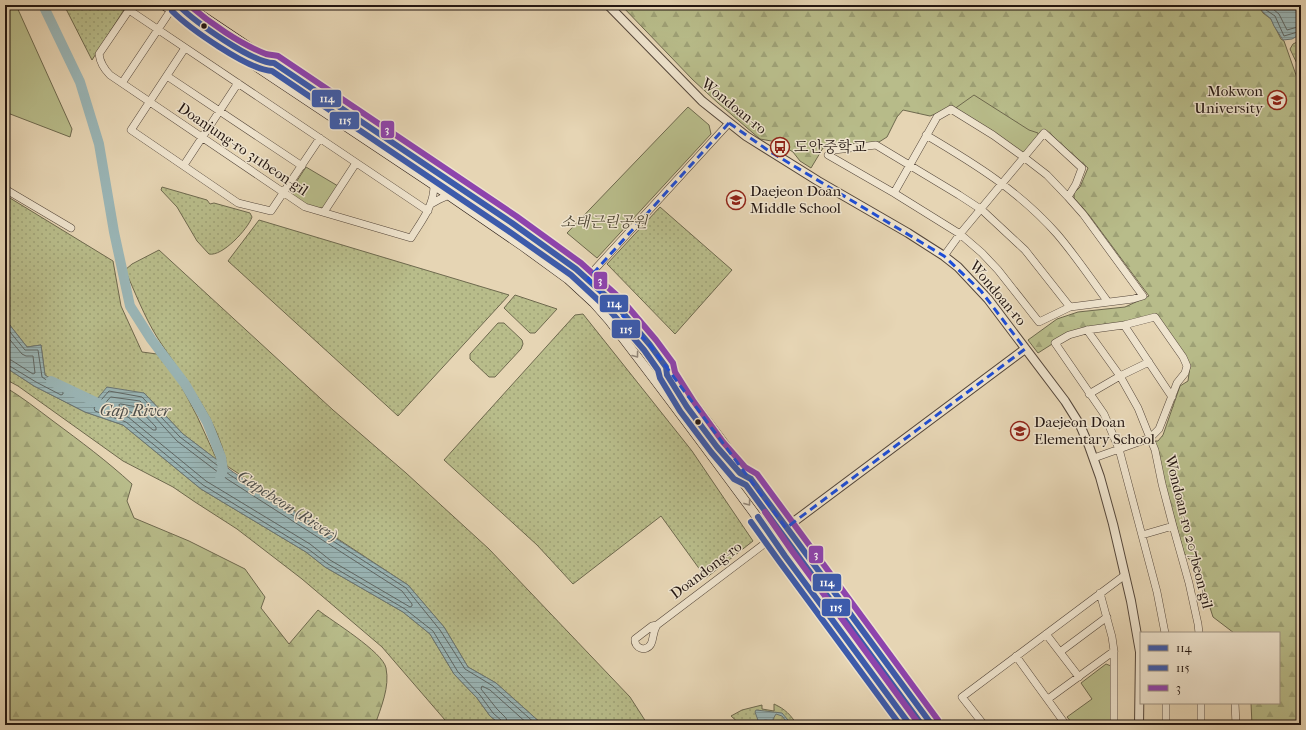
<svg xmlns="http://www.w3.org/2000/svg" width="1306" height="730" font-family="'IM FELL French Canon','Noto Serif KR',serif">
<defs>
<pattern id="grass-dots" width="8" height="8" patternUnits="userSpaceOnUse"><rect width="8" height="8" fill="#b8bc8a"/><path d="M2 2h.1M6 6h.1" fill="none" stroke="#9ea176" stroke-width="1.8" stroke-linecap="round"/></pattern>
<pattern id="forest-firs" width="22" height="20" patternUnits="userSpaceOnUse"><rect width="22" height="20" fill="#b8bc8a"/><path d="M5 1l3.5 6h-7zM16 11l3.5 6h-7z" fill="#9ea176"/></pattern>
<pattern id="water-rules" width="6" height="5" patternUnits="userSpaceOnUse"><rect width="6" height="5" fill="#9ab6b7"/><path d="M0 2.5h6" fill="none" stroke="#849c9c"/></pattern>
</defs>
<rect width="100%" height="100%" fill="#e6d5b4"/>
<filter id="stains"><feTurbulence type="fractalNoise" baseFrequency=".005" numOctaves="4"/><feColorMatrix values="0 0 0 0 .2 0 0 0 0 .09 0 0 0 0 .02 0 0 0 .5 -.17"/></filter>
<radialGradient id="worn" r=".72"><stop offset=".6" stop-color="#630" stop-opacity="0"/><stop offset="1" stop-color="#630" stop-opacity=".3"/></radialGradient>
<path fill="url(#grass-dots)" stroke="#6e694e" d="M64 5H127L92 60Z
M1301 40V72L1290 49 1293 44Z
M162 187 207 200 210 204 214 203 250 213 252 217C248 229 222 257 209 254L197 241 177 207 161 190Z
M5 195 113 261 121 306 142 352 157 354 175 374 197 416 217 460 183 434 144 393 92 405 45 375 41 345 27 347 5 319Z
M660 207 732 270 675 334 607 264Z
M259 220 509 295 398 416 228 261Z
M159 250 333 410 406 473 489 549 630 697 648 725H543L496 683 468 667 444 627 408 585 227 466C218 417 183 378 157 337 144 316 135 292 125 270L132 264Z
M515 295 557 309 535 333H530L504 308Z
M583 314 692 451 753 541 706 578 661 516 573 584 537 545 444 460 575 315Z
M498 323H504L522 340 523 344 521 349 495 377H489L470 359V354Z
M5 367 34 386 85 412 123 425 201 489 306 552 325 567 403 612 430 634 454 674 477 698 490 716 501 725H447L445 720 382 647 302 579 237 529 195 502 173 487 123 461 18 386 5 379Z
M774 704C785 709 791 715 797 725H741L731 716 742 710 762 705V709L774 711Z"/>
<path fill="url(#forest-firs)" stroke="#6e694e" d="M621 5H1259V7L1263 13 1271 19 1281 39 1284 41 1301 89V725H1252L1251 703H1279V633H1234L1213 617 1198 570 1184 553 1154 446 1156 441H1158L1163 435 1180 386 1188 381 1190 366 1155 316 1068 334 1038 353 1028 340 1057 319 1078 312 1125 307 1149 296 1089 215 1074 198V193L1080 187 1088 168 1048 132 1042 130 1025 154 951 108 930 116 903 110 897 117 887 137 879 142 853 147 823 148 811 168 800 161 793 152 777 142 760 139 718 103 693 80Z
M5 387C22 397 37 409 53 421 80 441 107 461 132 484L127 501 134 518 189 541 245 569 265 597 261 608 289 644 318 610C332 621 383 652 386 668 390 687 381 707 375 725H5Z"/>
<path fill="#b8bc8a" stroke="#6e694e" d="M5 5H16L72 129 70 137 5 112Z
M974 95 1029 130 1038 133V135L1025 153H1021L950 112Z
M688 107 709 125 711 134 597 258 567 233Z
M306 167 338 186 324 207C313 212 299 200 291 194V190Z
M1106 664 1111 666V725H1074L1067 717 1092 699 1081 683Z"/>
<path fill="url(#water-rules)" stroke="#6a7675" d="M1259 5H1301V34L1292 39 1283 40 1274 26 1271 19 1264 13 1259 7Z
M5 319 27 347 41 345 45 375 92 405 107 387 144 393 183 434 233 472 408 585 444 627 468 667 496 683 543 725H501L490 716 477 698 454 674 430 634 403 612 325 567 306 552 201 489 123 425 85 412 34 386 5 367Z
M756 710 782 713 788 720 789 725 782 716 776 714 773 719 774 722C767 721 766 718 759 723L755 712Z"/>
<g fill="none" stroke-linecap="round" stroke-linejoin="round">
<path stroke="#5e6664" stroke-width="1" d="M1263 5 1266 10 1275 16 1284 36 1301 31
M1268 5 1279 14 1287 30 1301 26
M5 326 25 350H38L42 377 63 391V394L61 395 36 382 8 365 5 364
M5 334 22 354 26 356H33L35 373 33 374 11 360 5 359
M111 397 140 401 177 441 227 479 402 591 412 604V606L410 607 330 560 310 544 206 481 128 417 103 408V406Z
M121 404 137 407 156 427V430H153L131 412 120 408 119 405Z
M503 725 502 721 493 713 480 695 458 672 433 631 405 609 328 564 308 549 203 485 126 422 95 411 94 408 109 391 142 397 180 437 230 475 406 588 440 630 465 669 493 686 537 725
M508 725 506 718 497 709 481 689 482 686 490 690 529 725"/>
<path stroke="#9ab6b7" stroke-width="10" d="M43 5 80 82 99 144 114 232 130 306 151 339 185 384 207 422 221 457 223 470 220 476
M51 381 106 407"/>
<g stroke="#54463a" stroke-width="8">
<path id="minor" d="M185 48 131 130 238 203 271 211 320 138
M167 76 302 166
M122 83 171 10
M926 135C975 164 1019 191 1057 234 1075 255 1091 279 1108 302
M184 165 238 83
M5 189 71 228
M894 193 937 117 951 109 993 135 1025 158 1047 175 1068 197 1083 214 1143 296 1133 299 1070 307 1039 322 998 270 982 253 960 234 894 193 828 155 834 150 876 145 959 195 982 210 1025 250 1070 307
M431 204 440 199 449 195
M428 211 129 10 99 54C100 62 104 69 110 75L305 207 411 238C422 220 434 206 434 185
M324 212 356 163
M944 256 960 234 1044 133 1082 168 1076 184 1068 197
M581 291 596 268 729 123
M1124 325 1172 397
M1087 330 1120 376 1138 408 1150 438 1155 450 1162 484 1173 526 1189 583 1198 624 1199 633
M1089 394 1120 376 1149 362
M1094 458 1150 438 1159 429 1177 383 1185 373 1187 366 1183 357 1155 317 1124 325 1087 330 1069 335 1055 343 1104 414 1119 449 1157 592 1165 633
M1142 535 1173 526
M1100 593 1112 637 1114 651V725
M657 625 652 626 635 639C634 648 646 653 651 644 654 638 652 633 657 625L772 538
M1046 634 1079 677
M1060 652 1107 617
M1016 656 1066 725
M1048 699 1114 651
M1201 703V725
M1235 703 1236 725
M984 725 962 697 1125 575
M1166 725V703"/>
</g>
<g stroke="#54463a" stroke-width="10">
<path id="tertiary" d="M608 5 702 101 746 136 818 181 908 233 944 256 958 267 988 299 1065 401 1080 425 1089 446 1100 477 1113 524 1131 601 1140 652 1139 725
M772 538 1025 349"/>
</g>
<g stroke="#231611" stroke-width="10">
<path id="secondary" d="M164 5 434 185 524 247 568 279 594 303 609 320C712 453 810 590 910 725
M186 5 512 223 576 269 617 306 650 345 719 437 932 725"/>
</g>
<use href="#minor" stroke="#efe4ce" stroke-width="7"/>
<use href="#tertiary" stroke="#efe4ce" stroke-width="8"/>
<use href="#secondary" stroke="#efe4ce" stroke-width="9"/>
<g stroke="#efe4ce" stroke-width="9">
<path id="bus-1" d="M178 5C194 21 252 63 274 63L512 223 576 269 617 306 650 345 666 367 667 375 687 407 717 447 740 473 751 479 932 725
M758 517 785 556 910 725"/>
</g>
<g stroke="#efe4ce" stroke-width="9">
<path id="bus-2" d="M172 11C189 28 248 70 272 71L507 230 571 275 611 312 644 350 658 370 660 378 680 411 711 452 734 479 746 485 922 725
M751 522 779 561 900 725"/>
</g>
<g stroke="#efe4ce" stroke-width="9">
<path id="bus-3" d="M189 5C210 23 240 44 266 54 270 55 274 55 278 56L516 216 581 263 622 300 656 340 673 363 675 372 694 402 723 442 745 467 757 474 938 720
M765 512 792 551 916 720"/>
</g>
<use href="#bus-1" stroke="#3d5bab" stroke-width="6"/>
<use href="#bus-2" stroke="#3d5bab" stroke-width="6"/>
<use href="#bus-3" stroke="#8e44ad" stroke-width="6"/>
</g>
<defs><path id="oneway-chevron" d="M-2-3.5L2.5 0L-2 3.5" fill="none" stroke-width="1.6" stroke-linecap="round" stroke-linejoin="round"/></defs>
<g stroke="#938779">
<use href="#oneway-chevron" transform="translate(636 355) rotate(53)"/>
<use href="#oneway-chevron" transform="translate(748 503) rotate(54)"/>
</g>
<path fill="none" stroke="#1d4ed8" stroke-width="3" stroke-dasharray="8 5" stroke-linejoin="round" d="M729 123 769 151 944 256 981 291 1025 349 786 528 650 345 588 279Z"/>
<defs>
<g id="university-ring" transform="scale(1)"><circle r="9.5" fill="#efe4ce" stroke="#8f2418" stroke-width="1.5"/><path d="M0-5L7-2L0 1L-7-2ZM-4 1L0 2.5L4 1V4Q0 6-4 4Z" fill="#8f2418"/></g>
<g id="bus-ring" transform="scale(1)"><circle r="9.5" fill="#efe4ce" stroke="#8f2418" stroke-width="1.5"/><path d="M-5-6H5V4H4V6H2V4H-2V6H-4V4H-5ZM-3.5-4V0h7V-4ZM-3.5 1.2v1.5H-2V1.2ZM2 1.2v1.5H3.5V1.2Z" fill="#8f2418"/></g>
<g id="school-ring" transform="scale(1)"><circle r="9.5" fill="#efe4ce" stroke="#8f2418" stroke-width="1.5"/><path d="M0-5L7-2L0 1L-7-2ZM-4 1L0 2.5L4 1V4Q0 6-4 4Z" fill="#8f2418"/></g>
</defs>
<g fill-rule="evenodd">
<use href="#university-ring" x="1277" y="100"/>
<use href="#bus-ring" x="780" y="147"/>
<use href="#school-ring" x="736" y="200"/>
<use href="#school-ring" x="1020" y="431"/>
</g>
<g fill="#231611" stroke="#efe4ce" stroke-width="1.5">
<circle cx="204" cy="26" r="3.5"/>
<circle cx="698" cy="422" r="3.5"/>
</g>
<g text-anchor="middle" stroke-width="3" stroke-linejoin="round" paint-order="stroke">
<g font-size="15" fill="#231611" stroke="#efe4ce" text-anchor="start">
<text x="1263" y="96" text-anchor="end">Mokwon<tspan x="1263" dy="17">University</tspan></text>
<text x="794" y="152">도안중학교</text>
<text x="750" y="196">Daejeon Doan<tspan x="750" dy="17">Middle School</tspan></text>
<text x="1034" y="427">Daejeon Doan<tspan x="1034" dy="17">Elementary School</tspan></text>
</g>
<g font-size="15" fill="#231611" stroke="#efe4ce">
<text transform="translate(734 106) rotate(39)" y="5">Wondoan-ro</text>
<text transform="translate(243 149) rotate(34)" y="5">Doanjung-ro 311beon-gil</text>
<text transform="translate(998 293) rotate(50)" y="5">Wondoan-ro</text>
<text transform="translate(1189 532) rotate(76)" y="5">Wondoan-ro 207beon-gil</text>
<text transform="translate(706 570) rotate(-37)" y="5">Doandong-ro</text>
</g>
<g font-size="15" font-style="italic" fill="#504835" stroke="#efe4ce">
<text x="604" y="227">소태근린공원</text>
</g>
<g font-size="16" font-style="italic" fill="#4d4e4b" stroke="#efe4ce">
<text x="135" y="416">Gap River</text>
<text transform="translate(288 505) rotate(33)" y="6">Gapcheon (River)</text>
</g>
</g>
<g stroke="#efe4ce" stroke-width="1.5">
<rect x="311" y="89" width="31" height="19" rx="4" fill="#3d5bab"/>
<rect x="329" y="111" width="31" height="19" rx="4" fill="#3d5bab"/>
<rect x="380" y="120" width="15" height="19" rx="4" fill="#8e44ad"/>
<rect x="593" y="271" width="15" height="19" rx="4" fill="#8e44ad"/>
<rect x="599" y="294" width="30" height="19" rx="4" fill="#3d5bab"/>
<rect x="611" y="319" width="30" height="20" rx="4" fill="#3d5bab"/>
<rect x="808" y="545" width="16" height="19" rx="4" fill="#8e44ad"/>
<rect x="812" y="573" width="30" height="19" rx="4" fill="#3d5bab"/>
<rect x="821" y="598" width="30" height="19" rx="4" fill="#3d5bab"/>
</g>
<g font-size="11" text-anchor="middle" font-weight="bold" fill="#fff">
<text x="327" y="102">114</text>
<text x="345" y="124">115</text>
<text x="387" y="133">3</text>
<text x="600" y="284">3</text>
<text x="614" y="307">114</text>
<text x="626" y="333">115</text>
<text x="816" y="558">3</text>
<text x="827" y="586">114</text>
<text x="836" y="611">115</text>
</g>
<rect width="1306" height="730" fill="none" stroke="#e6d5b4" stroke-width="20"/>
<rect x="6" y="6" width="1294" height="718" fill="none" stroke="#231611" stroke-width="2"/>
<rect x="10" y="10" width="1286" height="710" fill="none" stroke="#231611"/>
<rect x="1140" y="632" width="140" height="72" fill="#efe4ce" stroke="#9d9282"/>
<rect x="1148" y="645" width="20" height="6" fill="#3d5bab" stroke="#9d9282"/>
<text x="1176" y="652" font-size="12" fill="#231611">114</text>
<rect x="1148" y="665" width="20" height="6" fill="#3d5bab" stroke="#9d9282"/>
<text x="1176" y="672" font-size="12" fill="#231611">115</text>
<rect x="1148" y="685" width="20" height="6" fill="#8e44ad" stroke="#9d9282"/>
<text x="1176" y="692" font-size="12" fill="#231611">3</text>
<rect width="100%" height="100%" filter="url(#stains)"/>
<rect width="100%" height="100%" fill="url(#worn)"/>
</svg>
